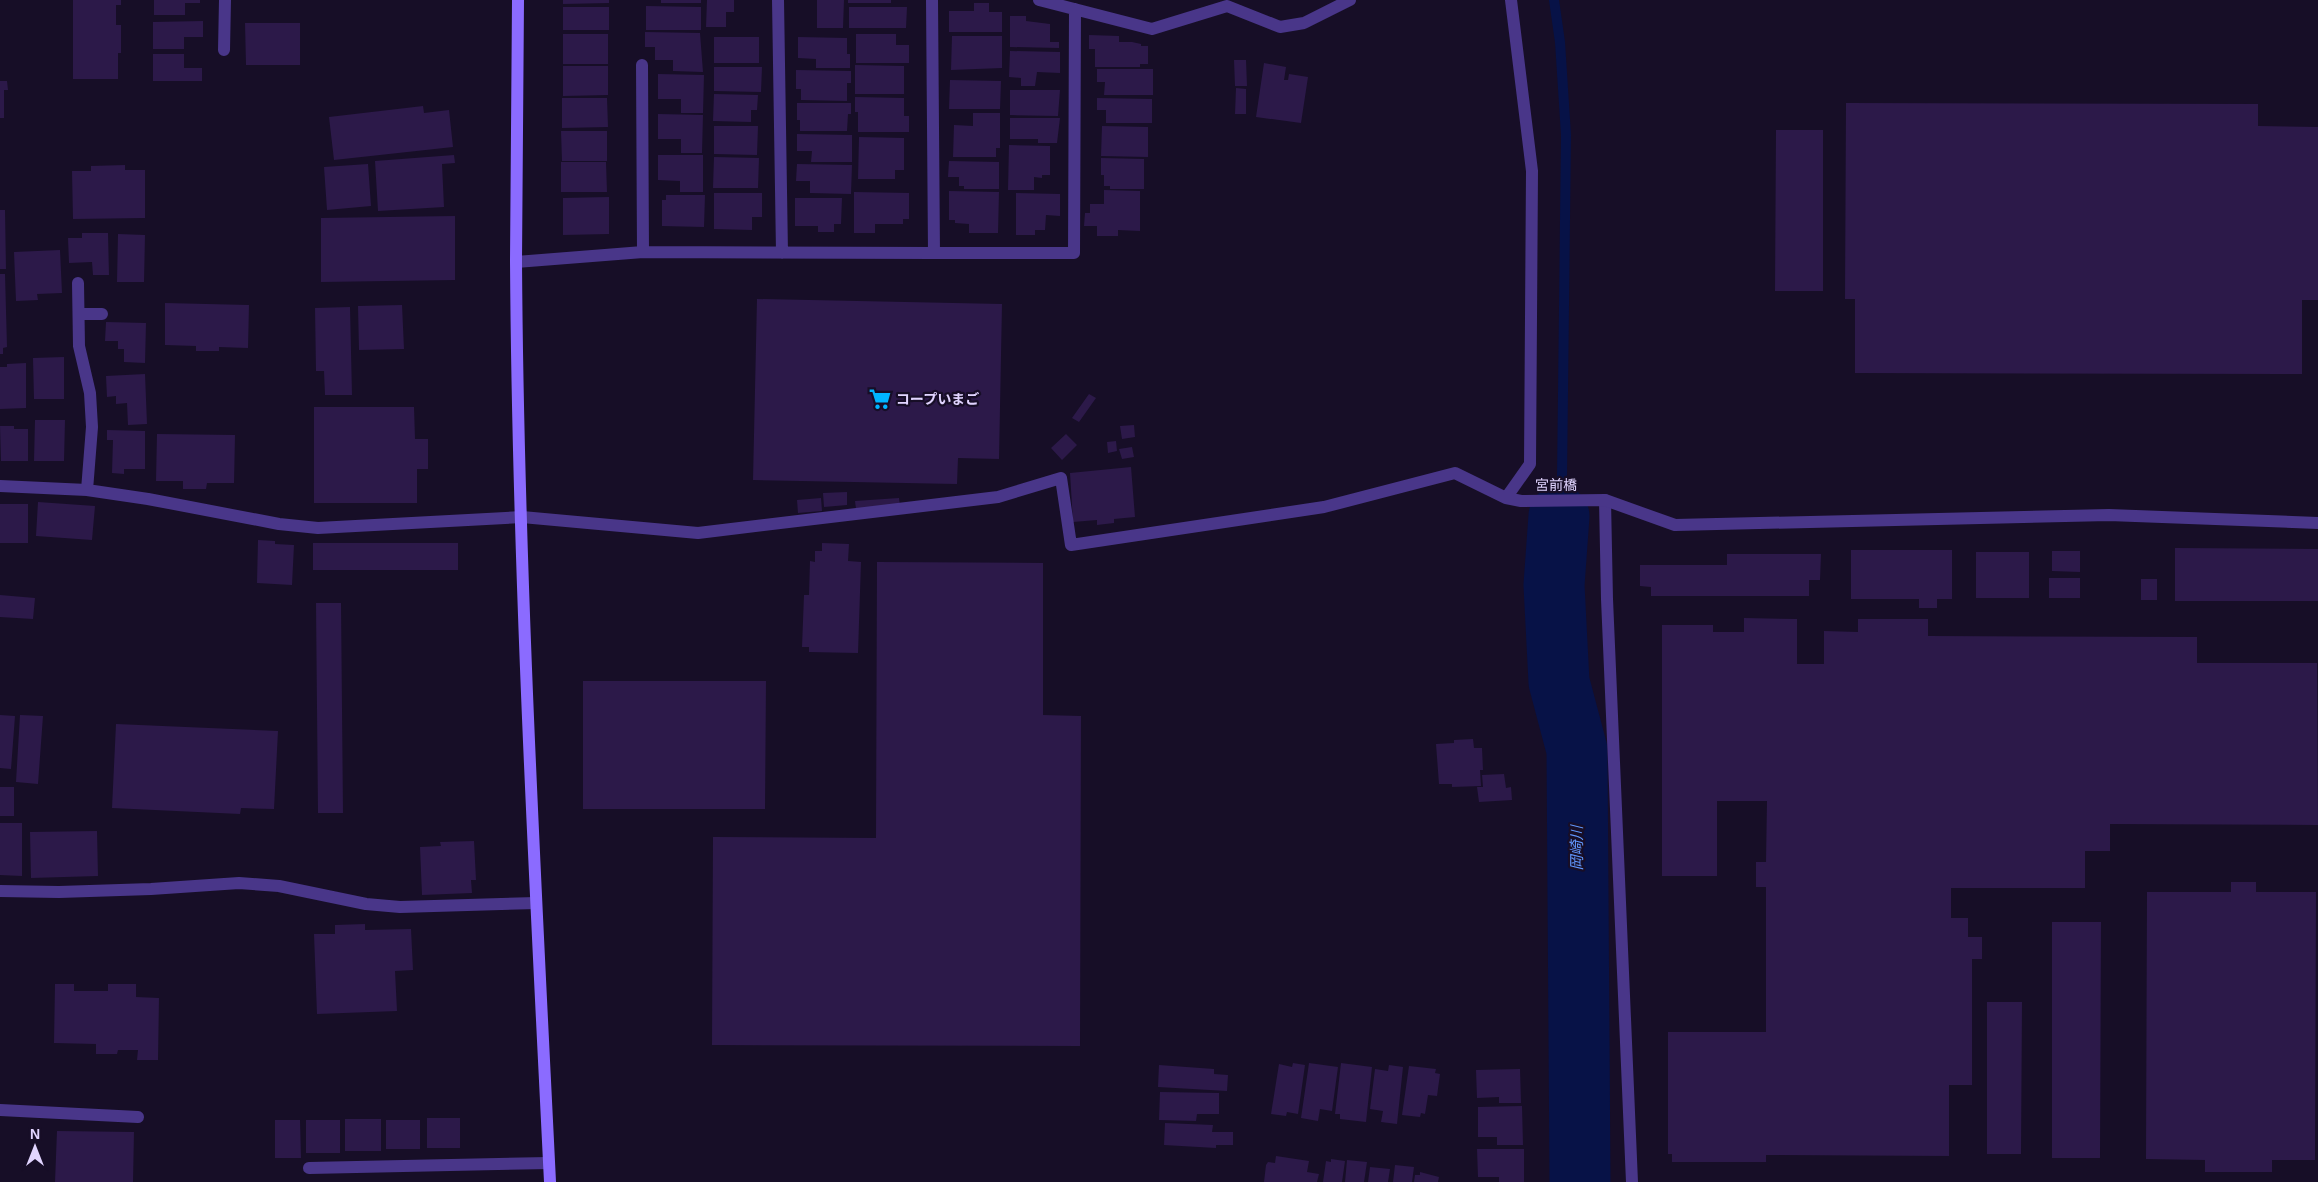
<svg xmlns="http://www.w3.org/2000/svg" width="2318" height="1182" font-family="Arial,'Noto Sans JP',sans-serif">
<rect width="100%" height="100%" fill="#170e27"/>
<g fill="none" stroke-linecap="round" stroke-linejoin="round">
<path stroke="#071247" stroke-width="10" d="M1554 0 1560 42 1566 135 1562 478 1559 516"/>
<path stroke="#071247" stroke-width="61" d="M1559 516 1554 585 1559 682 1577 750 1580 1182"/>
</g>
<path fill="#2c1949" d="M73 0H121V5H116V25H121V53H118V79H73Z
M154 0H200V3H185V15H154Z
M563 0H609V3L563 4Z
M661 0H701V3H661Z
M707 0H734V12H726V27H706Z
M817 0H844L843 28H817Z
M848 0H891V3H848Z
M974 3H989V12H1002V32H949V11H974Z
M646 6 701 7V30H646Z
M563 7H609V30H563Z
M849 7H907L906 28H849Z
M1010 16H1026V21L1050 24V42H1059V48L1010 47Z
M203 21V37H184V49H153V22Z
M245 23H300V65H246Z
M645 32 700 33 703 72 673 71V60H655V47H645Z
M563 34H608V64H563Z
M856 34H896V45H909V63H856Z
M1089 35 1119 36V42H1132L1141 44V46H1148V64H1140V67H1095V49H1089Z
M952 36H1002V68L951 70Z
M714 37H759V63H714Z
M798 37 847 38V54H850V68H816V59L798 58Z
M1010 51 1060 52V73L1037 72 1035 86H1021V78L1009 77Z
M153 54H184V68H202V81H153Z
M1234 60H1246L1247 86H1235Z
M1264 63 1286 67 1284 80H1288L1289 74 1308 77 1301 123 1256 117Z
M855 65 904 66V94H855Z
M563 66H608V95L563 96Z
M714 67H762L761 92 714 91Z
M1097 69H1153V95H1104L1105 82H1097Z
M796 70 851 71V83H847V101L801 100V89H796Z
M658 74 704 75 703 113H681V99H658Z
M950 80 1001 81 1000 109H949Z
M0 81H7L8 90H4V118H0Z
M1236 88 1246 89V114H1235Z
M1010 90H1060L1058 116 1010 115Z
M714 94 758 95 757 110H751V122L713 121Z
M855 97 904 98V116H909V132H858V112H855Z
M562 98H607L608 127 562 128Z
M1097 98 1152 99V123H1106V110H1097Z
M797 103H851V114H848L847 131H800V120H797Z
M1846 103 2258 104V126L2318 127V300H2302V374L1855 373V299H1845Z
M423 106 424 113 449 110 453 147 334 160 329 117Z
M973 113H1000V148H996V157H953L954 125 973 126Z
M658 114 703 115 702 153H681V139H658Z
M1010 118H1060L1057 143H1038V139H1010Z
M714 126H758L757 155 714 154Z
M1102 126 1148 127V157L1101 156Z
M1776 130H1823V291H1775Z
M561 131H607V161H562Z
M797 134 852 135V162H811L812 151H797Z
M859 137 904 138V170H895V179H858Z
M1009 145 1050 146V175H1042V178L1034 177V190H1008Z
M454 155 455 163 442 164 444 207 378 211 375 161Z
M658 155H703V192H680V181L658 180Z
M714 157 759 158 758 188H713Z
M1101 158 1144 159V189H1110V186H1104V175H1101Z
M949 161 999 162V189H964V186H959V177H948Z
M561 162H606L607 192H561Z
M368 164 371 206 327 210 324 167Z
M797 164 852 165 851 194 810 193V181H796Z
M125 165V170H145V218L73 219 72 171H91V166Z
M1104 190 1140 191V231L1118 230V236H1097V226H1084L1085 213H1090V204H1104Z
M949 191 999 192 998 233H969V224L955 223V220H949Z
M854 192 909 193V219H903V224H875V233H854Z
M714 193H762V217H752V230L714 229Z
M1016 193 1060 194V216L1046 215 1045 230H1035V235H1016Z
M666 195H705L704 227 662 226V200H666Z
M609 197V234L563 235V198Z
M795 198H842L841 224H834V232H818V226H795Z
M0 210H5L6 269H0Z
M455 216V280L321 282V218Z
M82 233H108L109 275H93L92 262 69 263 68 238H82Z
M118 234 145 235 144 282H117Z
M60 250 62 293 37 294 38 300 16 301 14 252Z
M0 274H5L7 347 3 348V354H0Z
M757 299 1002 304 999 459 958 458 957 484 753 480Z
M165 303 249 305 248 348 219 347V351H196V346L165 345Z
M402 305 404 349 359 350 358 306Z
M350 307 352 395H325L324 371H316L315 308Z
M106 322 146 323 145 363 124 362V349H118V341H105Z
M64 357V399H34L33 358Z
M26 363V408L0 409V367H7V364Z
M145 374 147 424 128 425 127 403 116 404V396L107 397 106 376Z
M1089 394 1096 398 1079 422 1072 418Z
M314 407H414L415 439H428V469H417V503H314Z
M35 420H65L64 461H34Z
M1134 425 1135 437 1122 439 1120 426Z
M0 426H14V429H28V461H1Z
M107 430 145 431V469H124V474L112 473 113 440H107Z
M157 434 235 435 234 483H207L206 489H183V481H156Z
M1066 434 1077 445 1062 460 1051 448Z
M1116 441 1117 451 1108 453 1107 442Z
M1132 447 1134 457 1122 459 1119 449Z
M1131 467 1135 517 1114 519V523L1097 525V520L1073 522 1070 473Z
M847 492V505L824 507 823 493Z
M821 498 822 511 798 513 797 500Z
M899 498 900 506 856 509 855 501Z
M38 502 95 506 92 540 36 536Z
M0 504H28V543H0Z
M258 540 275 541V544L294 545 292 585 257 583Z
M313 543H458V570H313Z
M822 543 849 544 848 561 861 562 858 653 809 652V647H802L804 595H809L810 561 815 562V551H822Z
M2175 548 2318 549V601H2175Z
M1851 550H1952V599H1937V608H1919V599H1851Z
M2052 551H2080V572L2052 571Z
M1976 552H2029V598H1976Z
M1727 554H1821L1820 580H1809V596H1651V587L1640 586V565H1727Z
M877 562 1043 563V715L1081 716 1080 1046 712 1045 713 837 876 838Z
M2049 578H2080V598H2049Z
M2141 579H2157V600H2141Z
M0 595 35 598 33 619 0 617Z
M316 603H341L343 813H318Z
M1744 618 1797 619V664H1824V631L1858 632V619H1928V636L2197 637V663H2317L2318 825 2110 824V851H2085V888H1951V918H1968V937H1982V959H1972V1085H1949V1156L1766 1155V1162H1672V1154H1668V1032H1766V887H1756V862H1766L1767 801H1717V876H1662V625H1713V632H1744Z
M583 681H766L765 809H583Z
M0 715 15 716 11 769 0 768Z
M20 715 43 716 38 784 16 782Z
M116 724 278 731 274 809 241 808 240 814 112 808Z
M1473 739 1474 748H1482L1483 770H1480L1481 786 1452 787V784H1439L1436 744 1454 743V740Z
M1504 774 1506 788 1511 787 1512 800 1479 802 1477 787H1483L1482 775Z
M0 787H14V816H0Z
M0 823H22V876L0 875Z
M97 831 98 876 31 878 30 832Z
M474 841 476 880H471L472 893 422 895 420 847 441 846 440 842Z
M2231 882H2256V892H2316L2315 1160H2272V1172H2205V1160L2146 1159 2147 892H2231Z
M2052 922H2101L2100 1158H2052Z
M365 924V930L411 929 413 970 395 971 397 1011 317 1014 314 934H335V925Z
M55 984H74V991H108V984H136V997L159 998 158 1060H137L138 1050H118L117 1054H96V1044L54 1043Z
M1987 1002H2022L2021 1154H1987Z
M1293 1063 1305 1065 1298 1114 1287 1112 1286 1116 1271 1114 1279 1064 1292 1067Z
M1309 1063 1338 1067 1332 1111 1320 1109 1318 1121 1301 1118Z
M1341 1063 1372 1067 1366 1122 1340 1119V1114H1335Z
M1159 1065 1214 1069V1074L1228 1075 1227 1091 1158 1087Z
M1389 1065 1403 1067 1397 1124 1381 1122 1383 1111 1370 1109 1375 1069 1388 1071Z
M1409 1066 1436 1069 1435 1073 1440 1074 1437 1096 1428 1095 1425 1114 1421 1113 1420 1117 1402 1115Z
M1520 1069 1521 1103H1499V1097L1477 1098 1476 1070Z
M1160 1092 1219 1093V1114H1197L1196 1121 1159 1120Z
M1522 1106 1523 1145H1497V1137H1478V1107Z
M427 1118H460V1148H427Z
M345 1119H381V1151H345Z
M275 1120H300L301 1158H275Z
M306 1120H340V1153H306Z
M386 1120H420V1149H386Z
M1165 1123 1213 1125 1212 1132H1233V1145H1216V1148L1164 1145Z
M57 1131 134 1132 133 1182H55Z
M1477 1149H1524V1182H1499V1177H1478Z
M1276 1156 1309 1161 1307 1172 1319 1174 1317 1182H1264L1266 1165 1268 1162 1275 1163Z
M1331 1159 1345 1161 1342 1182H1323L1326 1161 1331 1162Z
M1347 1160 1367 1162 1364 1182H1345Z
M1395 1165 1414 1167 1412 1182H1393Z
M1370 1167 1390 1169 1388 1182H1368Z
M1420 1172 1439 1177 1438 1182H1414L1415 1175H1420Z"/>
<g fill="none" stroke-linecap="round" stroke-linejoin="round">
<path stroke="#493689" stroke-width="12" d="M1605 500 1607 599 1632 1182"/>
<path stroke="#493689" stroke-width="12" d="M778 0 782 253
M1039 0 1152 29 1227 6 1280 27 1304 23 1350 0
M224 50 225 0
M642 65 643 252
M934 253H1074L1075 9
M516 262 643 252 934 253 932 0
M78 283 79 346 90 393 92 427 87 490
M79 314H102
M0 486 87 490 148 499 279 524 318 528 522 517 698 533 998 497 1061 478 1071 545 1324 507 1455 473 1506 498 1521 501 1605 500 1675 525 2109 515 2318 523
M1506 498 1530 464 1532 171 1511 0
M0 891 59 892 151 889 239 883 279 886 366 904 400 907 536 903
M0 1110 138 1117
M309 1168 549 1163"/>
<path stroke="#8b6bff" stroke-width="12" d="M518 0C517 87 516 174 516 261 518 568 535 875 550 1182"/>
</g>
<defs>
<g id="supermarket-bare" transform="scale(1.725)"><path d="M-6-5.5h2.5l.6 2H6L4.5 2H-2.5L-4.4-4H-6ZM-1.5 3.2a1.3 1.3 0 1 0 .1 0ZM3 3.2a1.3 1.3 0 1 0 .1 0Z" fill="#00b5ff" stroke="#170e27" stroke-width="2.5" paint-order="stroke"/></g>
</defs>
<g fill-rule="evenodd">
<use href="#supermarket-bare" x="880" y="399"/>
</g>
<g text-anchor="middle" stroke-width="4.5" stroke-linejoin="round" paint-order="stroke">
<g font-size="14" font-weight="bold" fill="#e1d4ff" stroke="#170e27" text-anchor="start">
<text x="896" y="404">コープいまご</text>
</g>
<g font-size="14" fill="#e1d4ff" stroke="#170e27">
<text x="1556" y="490">宮前橋</text>
</g>
<g font-size="15" font-style="italic" fill="#6298ff" stroke="#170e27">
<text transform="translate(1577 848) rotate(-90)" y="5">岡崎川</text>
</g>
</g>
<g transform="translate(35 1147)" stroke="#170e27" stroke-width="4" paint-order="stroke">
<path d="M0-4L9 19L0 12L-9 19Z" fill="#e1d4ff"/>
<text y="-8" font-size="14" font-weight="bold" text-anchor="middle" fill="#e1d4ff">N</text>
</g>
</svg>
